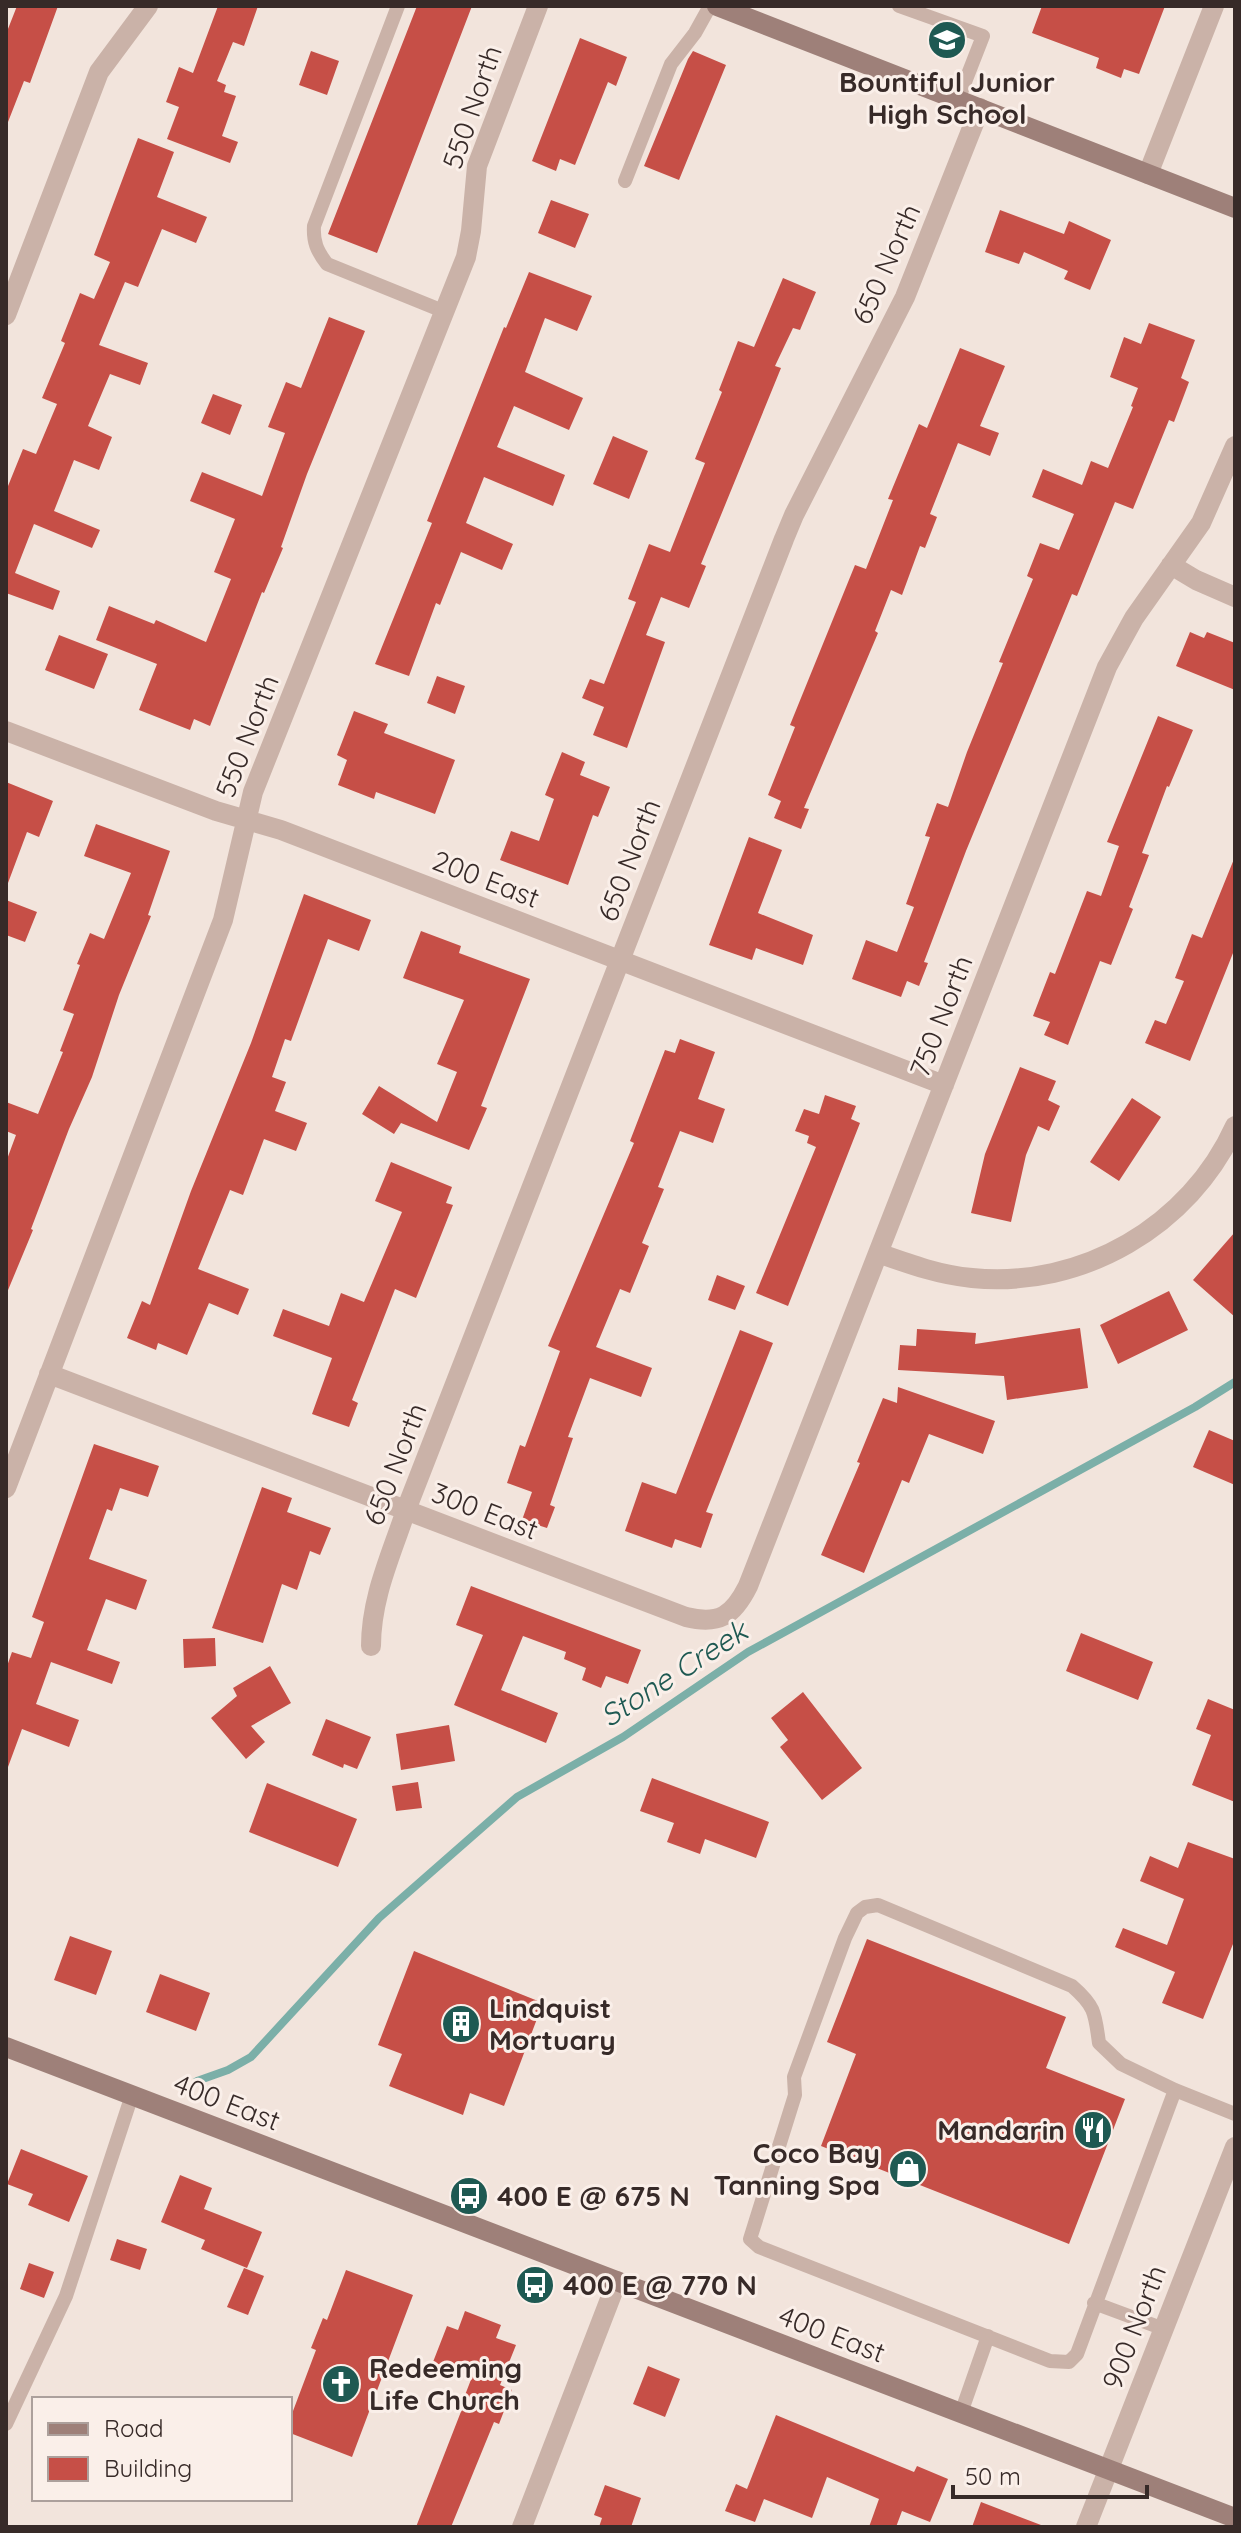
<svg xmlns="http://www.w3.org/2000/svg" width="1241" height="2533" font-family="Quicksand,sans-serif">
<rect width="100%" height="100%" fill="#f2e4dc"/>
<g fill="none" stroke-linecap="round" stroke-linejoin="round">
<path stroke="#7bafa8" stroke-width="8" d="M197 2081 228 2070 251 2057 379 1918 517 1797 623 1737 748 1652 1195 1407 1235 1382"/>
</g>
<path fill="#c64f47" d="M17 6H58L30 83 24 81 8 122H6V34Z
M218 6H258L244 46 233 42 217 81 226 85 224 92 236 96 222 136 238 142 230 163 167 139 179 107 166 102 179 67 193 73Z
M417 6H472L377 253 328 234Z
M1042 6H1165L1139 74 1124 69 1121 78 1096 68 1099 58 1032 33Z
M580 38 627 57 616 86 608 82 575 165 560 159 556 171 532 161Z
M311 51 339 61 327 95 299 85Z
M693 51 726 65 679 180 644 166 688 59Z
M138 138 174 152 157 197 207 217 196 243 162 229 138 287 125 282 99 345 148 363 140 385 110 374 88 426 112 437 99 470 74 460 54 511 100 530 92 548 34 524 15 573 60 591 53 610 6 593V491L23 449 36 454 57 404 42 398 65 343 61 341 80 293 94 299 110 262 94 255Z
M551 200 589 214 575 248 538 233Z
M1000 210 1064 234 1069 221 1111 240 1090 290 1064 279 1068 271 1024 252 1019 264 985 252Z
M529 272 592 296 577 331 545 318 525 372 583 398 569 430 514 406 497 447 565 475 553 506 484 477 466 523 513 544 502 570 461 552 440 605 436 603 409 676 375 664 432 523 427 521 504 327 506 328Z
M783 278 816 292 800 330 793 328 775 366 781 368 701 564 706 566 689 608 661 597 646 635 665 642 627 748 593 735 604 707 582 698 590 679 604 684 636 602 628 599 649 544 670 552 705 463 695 459 722 392 719 390 738 341 754 347Z
M329 317 365 331 307 474 281 547 283 548 264 593 262 592 210 726 194 719 190 730 139 710 157 664 96 640 109 606 154 624 156 620 206 642 231 579 214 572 235 519 190 501 202 472 262 496 285 433 268 427 286 382 301 388Z
M1149 323 1195 340 1181 378 1189 382 1174 422 1169 420 1133 509 1115 502 1077 596 1072 594 966 851 924 962 928 963 919 986 907 981 901 997 852 979 866 940 897 952 914 907 906 904 930 837 925 836 937 803 948 807 967 752 1003 663 999 662 1033 579 1027 576 1040 543 1059 550 1074 514 1032 497 1043 469 1082 485 1091 461 1108 468 1133 407 1131 406 1138 388 1110 377 1124 337 1141 344Z
M960 348 1005 366 980 426 999 433 990 456 958 443 930 514 937 517 925 548 920 546 902 595 891 590 875 631 878 633 804 808 809 809 801 829 774 818 781 801 768 795 795 727 790 725 855 565 866 569 893 500 888 499 919 424 927 428Z
M213 394 242 405 230 435 201 423Z
M613 436 648 451 629 499 593 484Z
M1190 632 1204 638 1207 632 1235 643V690L1176 666Z
M59 635 108 654 94 689 45 670Z
M437 676 465 686 455 714 427 703Z
M354 711 388 724 384 733 455 760 435 814 376 792 374 799 338 785 347 760 337 755Z
M1158 716 1193 730 1169 787 1167 786 1142 853 1149 855 1129 907 1133 909 1111 965 1100 961 1068 1045 1044 1035 1050 1022 1033 1016 1050 972 1055 974 1087 891 1101 896 1119 846 1107 842Z
M562 752 585 762 580 775 610 787 598 817 593 815 568 885 500 860 511 831 539 841 554 799 545 795Z
M6 782 53 801 39 837 27 832 8 883Z
M96 824 170 851 148 915 151 916 119 995 92 1077 69 1129 31 1229 33 1230 6 1295V1162L16 1135 6 1131V1102L38 1114 63 1052 60 1051 74 1014 63 1010 80 965 77 964 90 933 104 939 131 873 84 856Z
M749 837 782 850 758 913 813 935 803 965 756 948 752 960 709 945Z
M1234 859 1235 948 1190 1061 1145 1043 1155 1020 1166 1024 1184 981 1175 978 1192 934 1202 938Z
M304 894 371 920 359 951 328 939 291 1041 285 1039 272 1077 286 1082 275 1111 307 1123 296 1151 264 1139 243 1195 230 1190 198 1269 249 1289 238 1315 209 1303 187 1355 158 1343 156 1350 127 1338 142 1301 150 1305 191 1191 251 1043Z
M6 900 37 912 25 942 6 935Z
M421 931 461 946 459 953 530 979 481 1106 487 1108 469 1150 401 1123 394 1134 362 1114 379 1086 437 1122 457 1072 437 1064 464 1000 403 978Z
M680 1039 715 1052 698 1099 725 1109 713 1143 680 1131 658 1187 664 1189 642 1243 649 1246 630 1293 620 1289 596 1347 652 1368 641 1397 590 1378 568 1437 573 1438 550 1505 555 1507 547 1528 522 1520 532 1492 507 1483 520 1445 525 1447 560 1351 548 1346 634 1143 630 1141 665 1050 675 1053Z
M1020 1067 1056 1081 1048 1100 1060 1106 1049 1131 1038 1126 1026 1155 1011 1222 971 1213 985 1154Z
M825 1095 856 1106 851 1119 860 1123 788 1306 756 1293 816 1147 807 1143 809 1136 795 1131 804 1109 819 1114Z
M1132 1098 1161 1117 1119 1181 1090 1162Z
M391 1162 452 1187 446 1203 453 1205 416 1298 395 1289 352 1400 358 1403 349 1427 312 1414 332 1358 273 1336 283 1309 329 1326 341 1293 364 1302 402 1212 375 1201Z
M1235 1232V1317L1193 1280Z
M717 1275 745 1286 735 1310 708 1300Z
M1169 1291 1188 1330 1118 1364 1100 1325Z
M1080 1328 1088 1388 1007 1400 1004 1376 898 1370 900 1345 916 1346 917 1329 976 1333 975 1344Z
M740 1330 773 1343 706 1512 713 1514 701 1548 675 1539 672 1548 625 1531 642 1482 676 1494Z
M898 1387 995 1421 983 1454 929 1434 909 1483 902 1480 864 1573 821 1555 860 1463 857 1462 883 1398 897 1403Z
M1209 1430 1235 1441V1485L1193 1467Z
M94 1444 159 1466 148 1497 120 1488 112 1511 107 1509 89 1559 147 1580 136 1610 106 1599 87 1650 120 1662 112 1684 51 1662 36 1704 79 1720 69 1747 22 1729 8 1767 6 1766V1669L12 1652 31 1658 44 1622 32 1617Z
M262 1487 292 1498 287 1512 331 1528 320 1555 310 1551 297 1590 282 1584 263 1643 212 1628Z
M471 1586 641 1650 628 1684 606 1676 601 1688 582 1680 586 1668 564 1659 566 1652 523 1636 501 1690 558 1713 546 1743 454 1705 483 1635 456 1625Z
M1081 1633 1153 1662 1138 1700 1066 1671Z
M215 1638 216 1666 184 1668 183 1639Z
M270 1666 291 1703 251 1726 265 1742 246 1759 211 1718 237 1696 233 1688Z
M803 1692 862 1768 822 1800 780 1747 788 1740 771 1718Z
M1208 1699 1235 1710V1802L1192 1785 1211 1735 1196 1729Z
M326 1719 371 1737 357 1769 344 1764 343 1768 312 1755Z
M449 1725 455 1761 401 1770 396 1734Z
M652 1778 769 1822 756 1858 705 1839 700 1854 667 1842 674 1823 640 1811Z
M418 1782 422 1808 396 1811 392 1786Z
M267 1783 357 1819 338 1867 249 1832Z
M1188 1842 1235 1859V1939L1203 2019 1162 2003 1175 1972 1115 1947 1123 1928 1167 1945 1184 1899 1140 1881 1150 1856 1178 1868Z
M70 1936 112 1951 96 1995 54 1980Z
M867 1939 1066 2017 1046 2068 1125 2099 1069 2244 821 2146 856 2054 827 2042Z
M414 1951 543 2003 504 2106 470 2093 463 2115 389 2086 402 2054 378 2045Z
M160 1974 210 1993 196 2031 146 2012Z
M21 2149 88 2176 69 2222 28 2205 33 2194 7 2184Z
M180 2175 212 2188 204 2209 262 2232 247 2268 201 2249 205 2240 161 2222Z
M117 2239 147 2249 140 2270 110 2260Z
M29 2263 54 2272 44 2298 20 2289Z
M244 2268 264 2276 248 2315 227 2307Z
M346 2270 413 2295 352 2457 290 2433V2419L316 2350 311 2348 323 2318 327 2320Z
M465 2311 501 2325 496 2338 516 2345 500 2385 512 2390 499 2424 494 2422 451 2527H416L462 2409 460 2408 472 2377 433 2362 447 2326 458 2330Z
M648 2366 680 2379 665 2417 633 2404Z
M776 2415 914 2472 917 2466 948 2479 930 2522 902 2511 896 2527H869L879 2499 827 2477 812 2518 764 2499 755 2522 725 2511 736 2484 747 2489Z
M605 2485 641 2498 631 2527H599L602 2518 594 2515Z
M981 2502 1041 2525V2527H972Z"/>
<g fill="none" stroke-linecap="round" stroke-linejoin="round">
<path stroke="#cab2a8" stroke-width="14" d="M398 6 314 226C313 242 317 251 327 264L443 311
M899 6 983 36 958 100
M625 181 671 64 695 33 710 6
M1175 2090 1077 2354 1069 2362 1050 2361 759 2247 750 2239 795 2095 794 2077 845 1938 857 1913 865 1907 878 1905 1072 1986C1095 2006 1095 2013 1099 2043L1121 2064 1175 2090 1235 2114
M1094 2303 1164 2329
M961 2413 988 2336
M6 2424 66 2296 132 2095"/>
<path stroke="#cab2a8" stroke-width="20" d="M1148 174 1214 6
M6 315 99 72 148 6
M1171 565 1196 580 1235 597
M6 731 216 811 281 830 944 1085
M878 1253C909 1264 939 1275 972 1278 1082 1289 1190 1226 1235 1126
M49 1374 686 1617C719 1625 733 1616 748 1586L1107 667 1134 618 1201 523 1235 446
M6 1488 223 920 253 792 466 257 471 231 477 166 538 6
M371 1646C371 1597 391 1556 406 1510L784 539 794 515 905 297 980 108
M522 2527 617 2281
M1086 2527 1235 2147"/>
<path stroke="#9e8079" stroke-width="20" d="M717 6 1235 208
M6 2047 1235 2518"/>
</g>
<defs>
<g id="school-disc" transform="scale(2)"><circle r="9.5" fill="#1e5952" stroke="#faefe9"/><path d="M0-5L7-2L0 1L-7-2ZM-4 1L0 2.5L4 1V4Q0 6-4 4Z" fill="#fff"/></g>
<g id="building-disc" transform="scale(2)"><circle r="9.5" fill="#1e5952" stroke="#faefe9"/><path d="M-4-6H4V6H1V3H-1V6H-4ZM-2.5-4.3h1.7v1.8h-1.7ZM.8-4.3h1.7v1.8H.8ZM-2.5-1h1.7V.8h-1.7ZM.8-1h1.7V.8H.8Z" fill="#fff"/></g>
<g id="restaurant-disc" transform="scale(2)"><circle r="9.5" fill="#1e5952" stroke="#faefe9"/><path d="M-5-6h1v4h1v-4h1v4h1v-4h1v5L-1.5 .5V6h-2V.5L-5-1ZM5-6V6H3V1.5H1.5Q1.5-4 5-6Z" fill="#fff"/></g>
<g id="shop-disc" transform="scale(2)"><circle r="9.5" fill="#1e5952" stroke="#faefe9"/><path d="M-5-2.5h2.3a2.7 3.5 0 0 1 5.4 0H5L5.5 6h-11ZM-1.5-2.5h3a1.5 2.3 0 0 0-3 0Z" fill="#fff"/></g>
<g id="bus-disc" transform="scale(2)"><circle r="9.5" fill="#1e5952" stroke="#faefe9"/><path d="M-5-6H5V4H4V6H2V4H-2V6H-4V4H-5ZM-3.5-4V0h7V-4ZM-3.5 1.2v1.5H-2V1.2ZM2 1.2v1.5H3.5V1.2Z" fill="#fff"/></g>
<g id="church-disc" transform="scale(2)"><circle r="9.5" fill="#1e5952" stroke="#faefe9"/><path d="M-1.2-6h2.4v3.5h3.3v2.4h-3.3V6h-2.4V-.1h-3.3v-2.4h3.3Z" fill="#fff"/></g>
</defs>
<g fill-rule="evenodd">
<use href="#school-disc" x="947" y="40"/>
<use href="#building-disc" x="461" y="2024"/>
<use href="#restaurant-disc" x="1093" y="2130"/>
<use href="#shop-disc" x="908" y="2169"/>
<use href="#bus-disc" x="469" y="2196"/>
<use href="#bus-disc" x="535" y="2285"/>
<use href="#church-disc" x="341" y="2384"/>
</g>
<g text-anchor="middle" stroke-width="6" stroke-linejoin="round" paint-order="stroke">
<g font-size="28" font-weight="bold" fill="#372a28" stroke="#faefe9" text-anchor="start">
<text x="947" y="92" text-anchor="middle">Bountiful Junior<tspan x="947" dy="32">High School</tspan></text>
<text x="489" y="2018">Lindquist<tspan x="489" dy="32">Mortuary</tspan></text>
<text x="1065" y="2140" text-anchor="end">Mandarin</text>
<text x="880" y="2163" text-anchor="end">Coco Bay<tspan x="880" dy="32">Tanning Spa</tspan></text>
<text x="497" y="2206">400 E @ 675 N</text>
<text x="563" y="2295">400 E @ 770 N</text>
<text x="369" y="2378">Redeeming<tspan x="369" dy="32">Life Church</tspan></text>
</g>
<g font-size="28" fill="#372a28" stroke="#faefe9">
<text transform="translate(472 107) rotate(-71)" y="10">550 North</text>
<text transform="translate(886 264) rotate(-66)" y="10">650 North</text>
<text transform="translate(247 736) rotate(-69)" y="10">550 North</text>
<text transform="translate(629 860) rotate(-69)" y="10">650 North</text>
<text transform="translate(486 879) rotate(21)" y="10">200 East</text>
<text transform="translate(941 1016) rotate(-69)" y="10">750 North</text>
<text transform="translate(395 1464) rotate(-69)" y="10">650 North</text>
<text transform="translate(485 1511) rotate(21)" y="10">300 East</text>
<text transform="translate(227 2102) rotate(21)" y="10">400 East</text>
<text transform="translate(1134 2327) rotate(-69)" y="10">900 North</text>
<text transform="translate(832 2334) rotate(21)" y="10">400 East</text>
</g>
<g font-size="30" font-style="italic" fill="#1e5952" stroke="#faefe9">
<text transform="translate(674 1674) rotate(-33)" y="10">Stone Creek</text>
</g>
</g>
<rect width="1241" height="2533" fill="none" stroke="#372a28" stroke-width="16"/>
<rect x="32" y="2397" width="260" height="104" fill="#faefe9" stroke="#aca09c" stroke-width="2"/>
<rect x="48" y="2423" width="40" height="12" fill="#9e8079" stroke="#aca09c" stroke-width="2"/>
<text x="104" y="2437" font-size="24" fill="#372a28">Road</text>
<rect x="48" y="2457" width="40" height="24" fill="#c64f47" stroke="#aca09c" stroke-width="2"/>
<text x="104" y="2477" font-size="24" fill="#372a28">Building</text>
<path d="M953 2485v12h194v-12" fill="none" stroke="#372a28" stroke-width="4"/>
<text x="965" y="2485" font-size="24" fill="#372a28" stroke="#faefe9" stroke-width="6" paint-order="stroke">50 m</text>
</svg>
